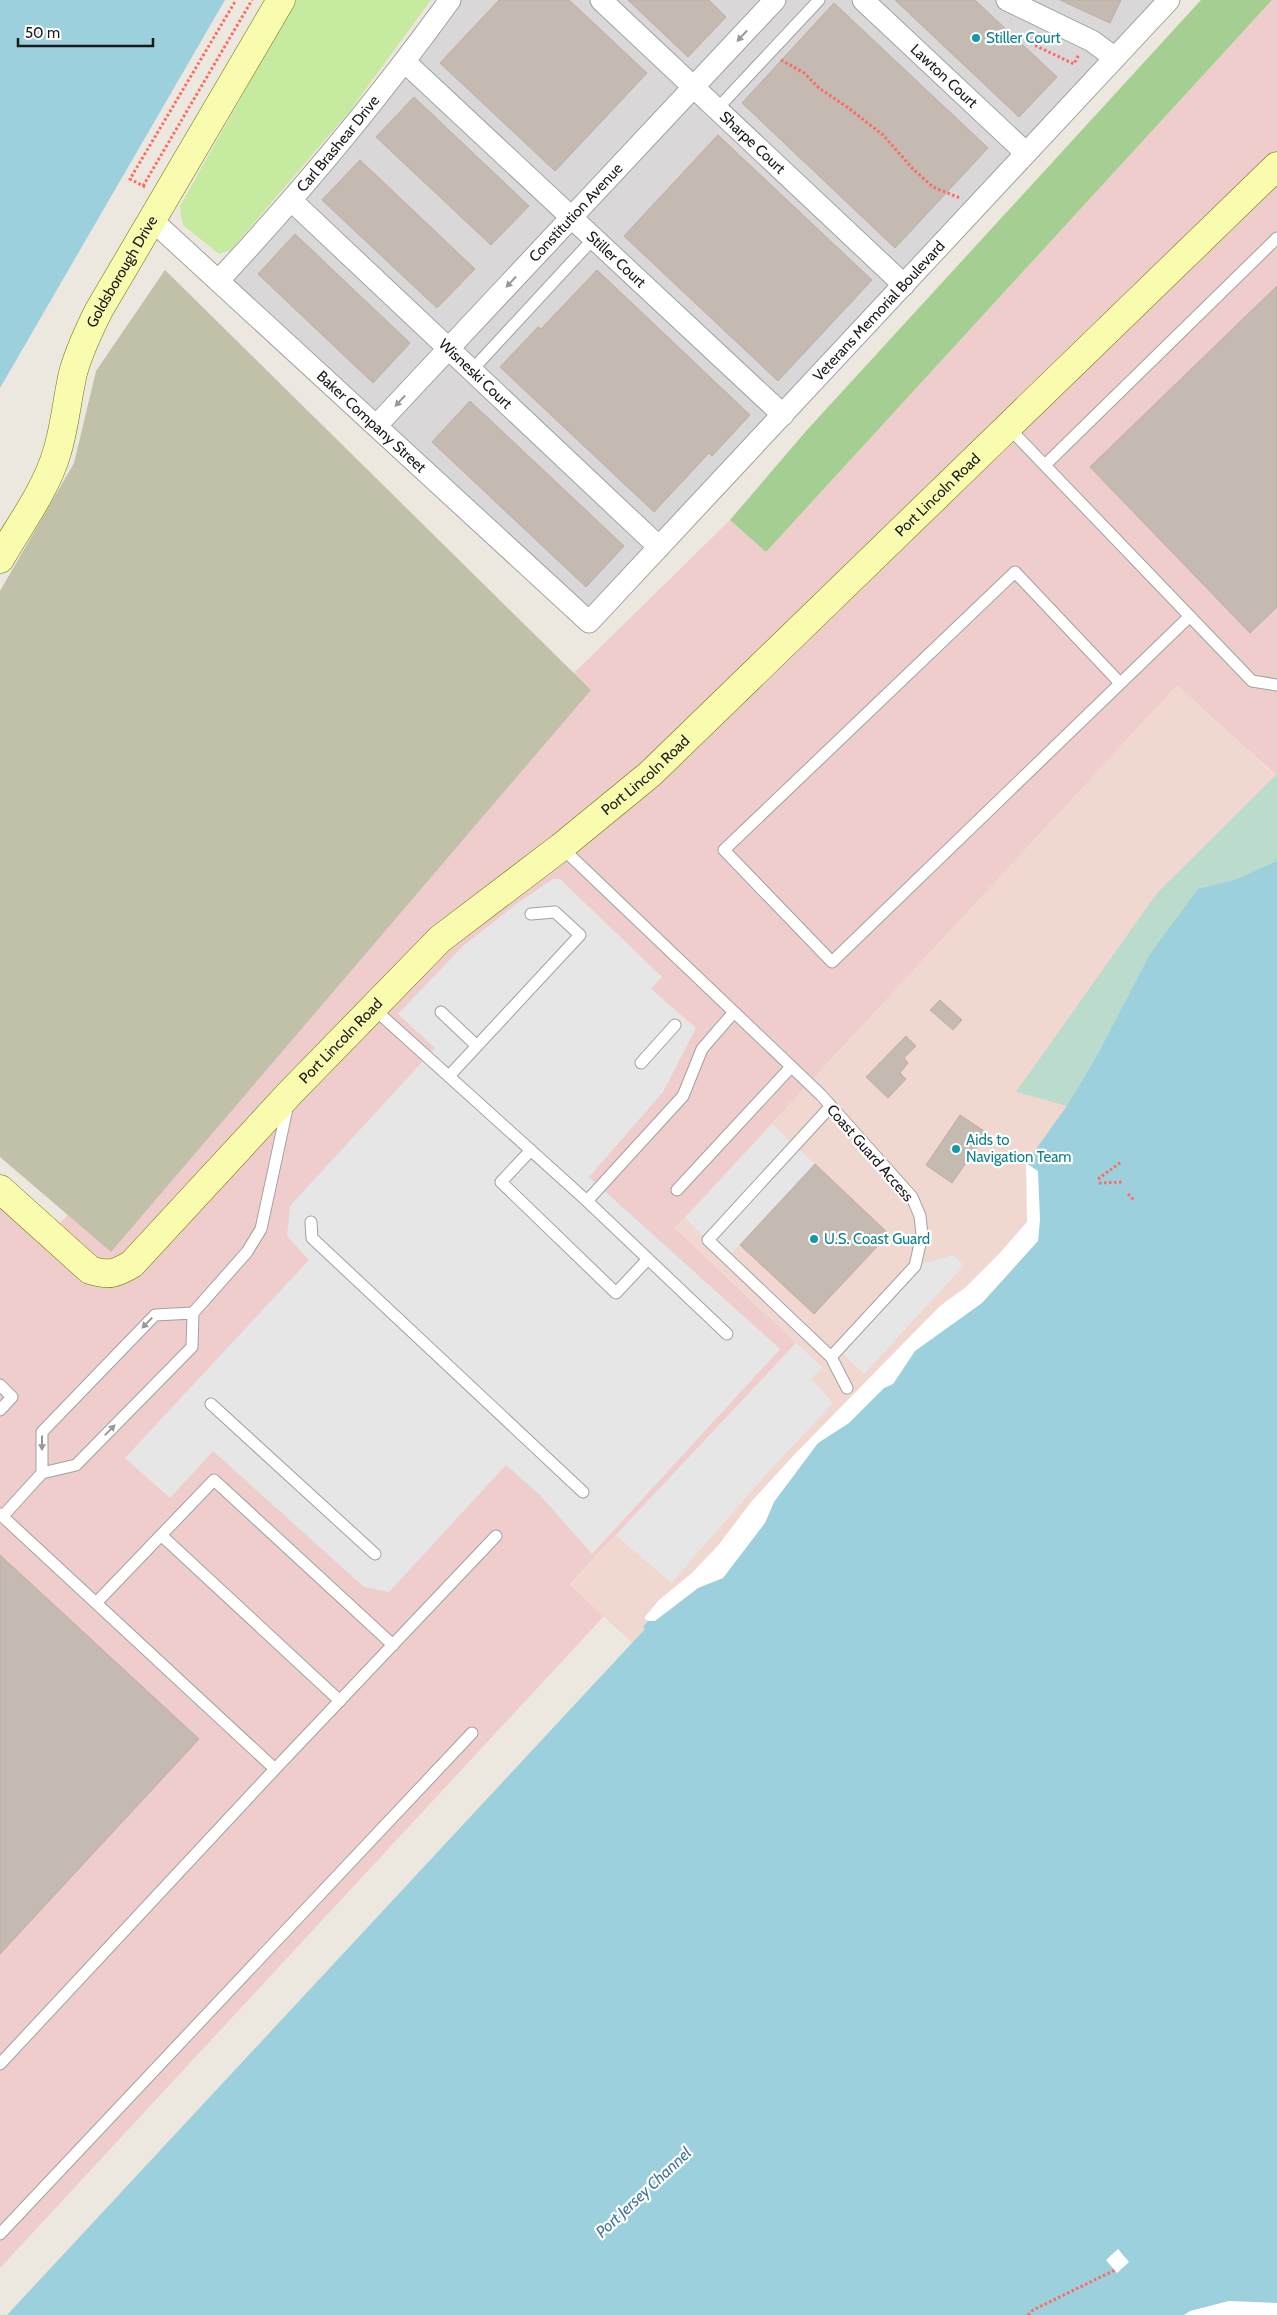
<svg xmlns="http://www.w3.org/2000/svg" width="1277" height="2315" font-family="Cabin,sans-serif">
<rect width="100%" height="100%" fill="#ede8df"/>
<path fill="#d9d7d7" d="M450 0H1169L589 622 219 280Z"/>
<path fill="#efcdcc" d="M1272 0H1277V774L1276 775 1177 686 675 1228 796 1343 570 1584 604 1616 0 2268V1191L47 1237 573 674 730 520 766 552Z"/>
<path fill="#f0d8d1" d="M1177 685 1277 777 1028 1235 775 1483 648 1621 646 1629 632 1643 570 1585 796 1343 675 1228Z"/>
<path fill="#c1c1aa" d="M165 270 591 690 111 1252 0 1157V591L74 463 96 371Z"/>
<path fill="#c7eaa1" d="M296 0H431L349 112 231 250 219 254 184 226 181 218 180 206Z"/>
<path fill="#a5ce92" d="M1201 0H1272L766 552 730 520 807 430Z"/>
<path fill="#bbdccc" d="M1277 774V985L1026 1163 1067 1106 1016 1092 1157 893Z"/>
<path fill="#e6e6e6" d="M553 879H560L662 977 651 989 696 1028 663 1092 589 1177 780 1349 592 1554 540 1495 506 1465 389 1592 364 1587 213 1451 170 1498 125 1458 309 1260 287 1236 290 1206 435 1048 398 1014 463 946 519 902Z
M772 1124 815 1164 727 1258 685 1218Z
M953 1255 964 1265 864 1374 838 1349 915 1266Z
M796 1343 822 1367 811 1379 833 1403 769 1471 671 1583 616 1535Z"/>
<path fill="#9dd0dd" d="M0 0H225L0 388Z
M1277 861V2311L1231 2315H7L645 1629 643 1627 648 1621 644 1618 658 1601 709 1572 775 1483 1028 1235 1026 1163 1067 1106 1098 1054 1150 954 1198 889 1235 880Z"/>
<path fill="#fff" d="M1026 1163 1038 1171 1040 1220 1038 1241 982 1303 915 1351 893 1384 884 1388 849 1423 818 1443 774 1502 765 1523 723 1578 698 1588 655 1621H648L644 1618 658 1601 692 1573 717 1547 752 1501 794 1455 940 1306 966 1287 999 1254 1027 1222Z
M1118 2249 1129 2262 1117 2273 1106 2260Z
M1229 2301 1277 2303V2315H1184L1190 2311Z"/>
<path fill="#c4bab2" stroke="#bfada1" d="M499 0H569L647 73 555 171 440 63Z
M628 0H709L726 17 688 57Z
M895 0H975L1057 77 1019 117Z
M1060 0H1121L1110 23Z
M834 3 988 148 895 248 742 103Z
M414 97 529 206 491 245 376 137Z
M718 135 872 280 778 381 624 236Z
M360 160 475 269 437 308 322 200Z
M295 234 410 343 373 383 258 274Z
M597 270 750 415 712 456 709 453 654 512 500 367 538 327 541 329Z
M1277 286V607L1250 633 1090 467Z
M470 401 624 546 586 587 432 442Z
M940 1000 962 1020 953 1030 930 1010Z
M906 1036 916 1046 904 1058 908 1063 900 1073 906 1079 888 1098 866 1077Z
M960 1115 987 1133 952 1183 926 1165Z
M815 1164 889 1234 814 1314 740 1245Z
M0 1555 199 1739 0 1954Z"/>
<g fill="none" stroke-linecap="round" stroke-linejoin="round">
<g stroke="#a1a1a1" stroke-width="13">
<path id="lane" d="M717 109 819 0
M472 370 594 238
M1009 428 1252 681 1277 685
M1045 465 1277 238
M1120 683 1015 572 724 850 832 962 1190 616
M561 847 821 1095 912 1197 920 1216 922 1235 915 1266 831 1357
M372 1007 587 1201 683 1096 702 1049 734 1012
M441 1012 477 1046
M641 1063 675 1025
M449 1076 580 935 555 912 531 914
M831 1106 708 1240 831 1357 847 1388
M531 1150 501 1182 616 1293 648 1259
M677 1190 791 1067
M587 1201 727 1334
M311 1222 312 1238 583 1492
M0 1385 12 1397 0 1410
M211 1404 375 1554
M42 1473V1432L155 1315 193 1313
M0 1514 275 1769 0 2064
M3 1516 42 1473 76 1465 192 1347 193 1313 247 1252 261 1229 288 1104
M161 1535 340 1701
M96 1603 214 1480 393 1645
M275 1769 496 1536
M0 2234 472 1733"/>
</g>
<g stroke="#a1a1a1" stroke-width="23">
<g id="street">
<path id="s1" d="M601 0 904 285"/>
<path id="s2" d="M863 0 1026 153"/>
<path d="M1007 0 1092 41 1115 58"/>
<path id="s3" d="M405 62 783 415"/>
<path id="s4" d="M292 201 659 547"/>
<path id="s5" d="M152 220 589 622 1169 0"/>
<path id="s6" d="M219 280C302 191 379 98 450 0"/>
<path id="s7" d="M377 425 775 0"/>
</g>
</g>
<g stroke="#697201" stroke-width="29">
<g id="secondary">
<path id="s8" d="M0 559C20 524 46 490 57 452 65 426 67 399 73 373 79 351 89 330 99 310L281 0"/>
<path id="s9" d="M0 1189 90 1270C109 1276 115 1274 132 1264L290 1093 440 939 561 847 650 774 1277 166"/>
</g>
</g>
<path stroke="#ff6a5e" stroke-width="3" stroke-dasharray="2.5 2.5" stroke-linecap="butt" d="M1033 34 1030 43 1074 64 1079 54
M781 60 804 73 819 88 847 107 883 135 913 169 933 187 960 198
M143 186 252 0
M145 187 130 179 236 0
M1098 1179 1121 1162
M1099 1183 1123 1182
M1128 1194 1134 1200
M1028 2315 1033 2310 1115 2270"/>
<use href="#lane" stroke="#fff" stroke-width="11"/>
<use href="#street" stroke="#fff" stroke-width="21"/>
<use href="#secondary" stroke="#f9fcae" stroke-width="28"/>
</g>
<defs><path id="oneway-solid" d="M-6-.8H1V-3.2L6.5 0L1 3.2V.8H-6Z" transform="scale(1.25)"/></defs>
<g fill="#989898">
<use href="#oneway-solid" transform="translate(742 36) rotate(133)"/>
<use href="#oneway-solid" transform="translate(511 282) rotate(133)"/>
<use href="#oneway-solid" transform="translate(400 401) rotate(133)"/>
<use href="#oneway-solid" transform="translate(147 1323) rotate(134)"/>
<use href="#oneway-solid" transform="translate(110 1430) rotate(-46)"/>
<use href="#oneway-solid" transform="translate(42 1443) rotate(90)"/>
</g>
<g fill="#0f9aa8" stroke="#fff" stroke-width="2">
<circle cx="976" cy="38" r="5"/>
<circle cx="956" cy="1149" r="5"/>
<circle cx="814" cy="1239" r="5"/>
</g>
<g text-anchor="middle" stroke-width="4.5" stroke-linejoin="round" paint-order="stroke">
<g font-size="15" fill="#0d838f" stroke="#fff" text-anchor="start">
<text x="986" y="43">Stiller Court</text>
<text x="966" y="1145">Aids to<tspan x="966" dy="17">Navigation Team</tspan></text>
<text x="824" y="1244">U.S. Coast Guard</text>
</g>
<g font-size="15" fill="#1a1a1a" stroke="#fff">
<text dy="5" stroke="none"><textPath href="#s2" startOffset="111">Lawton Court</textPath></text>
<text dy="5" stroke="none"><textPath href="#s1" startOffset="208">Sharpe Court</textPath></text>
<text dy="5" stroke="none"><textPath href="#s6" startOffset="181">Carl Brashear Drive</textPath></text>
<text dy="5" stroke="none"><textPath href="#s7" startOffset="291">Constitution Avenue</textPath></text>
<text dy="5" stroke="none"><textPath href="#s3" startOffset="289">Stiller Court</textPath></text>
<text dy="5" stroke="none"><textPath href="#s8" startOffset="315">Goldsborough Drive</textPath></text>
<text dy="5" stroke="none"><textPath href="#s5" startOffset="1019">Veterans Memorial Boulevard</textPath></text>
<text dy="5" stroke="none"><textPath href="#s4" startOffset="252">Wisneski Court</textPath></text>
<text dy="5" stroke="none"><textPath href="#s5" startOffset="298">Baker Company Street</textPath></text>
<text dy="5" stroke="none"><textPath href="#s9" startOffset="1281">Port Lincoln Road</textPath></text>
<text dy="5" stroke="none"><textPath href="#s9" startOffset="876">Port Lincoln Road</textPath></text>
<text dy="5" stroke="none"><textPath href="#s9" startOffset="471">Port Lincoln Road</textPath></text>
<text transform="translate(870 1153) rotate(49)" y="5">Coast Guard Access</text>
</g>
<g font-size="16" font-style="italic" fill="#4276a4" stroke="#fff">
<text transform="translate(643 2192) rotate(-43)" y="6">Port Jersey Channel</text>
</g>
</g>
<path d="M18 38v8h135v-8" fill="none" stroke="#1a1a1a" stroke-width="2.5"/>
<text x="25" y="38" font-size="15" fill="#1a1a1a" stroke="#ffffff" stroke-width="4" paint-order="stroke">50 m</text>
</svg>
